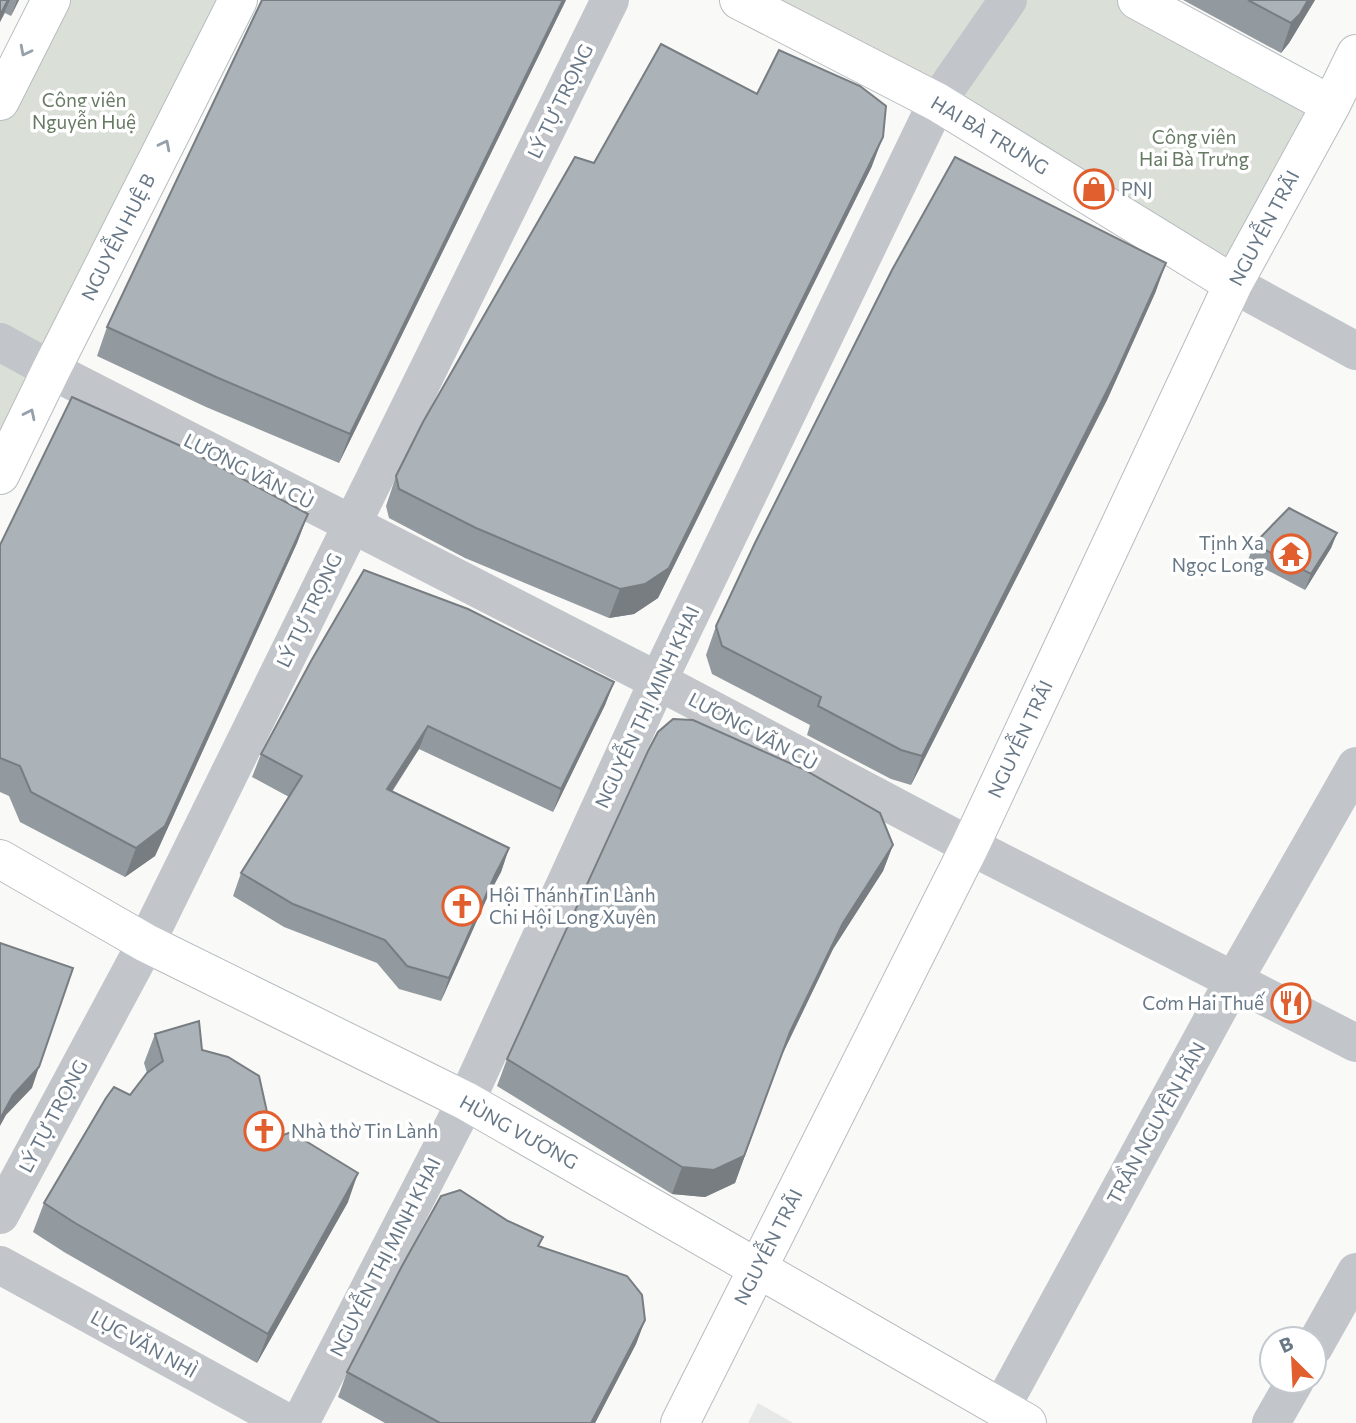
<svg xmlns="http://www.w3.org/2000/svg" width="1356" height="1423" font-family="Commissioner,sans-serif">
<rect width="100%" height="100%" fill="#f9f9f7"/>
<path fill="#e7e8e8" d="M758 1403 793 1423H748Z"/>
<path fill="#dae0d8" d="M49 0H230L0 464V97Z
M730 0H1117L1331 105 1233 284Z"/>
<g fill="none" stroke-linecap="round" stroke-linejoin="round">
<g stroke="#b7bcc1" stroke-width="40">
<path id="secondary" d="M739 0 937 102 1233 284
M1137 0 1331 105
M0 101 51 0
M0 475 51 370 238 0
M0 859 146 943 466 1101 1027 1423
M680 1423 970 846 1233 284 1331 105 1356 54"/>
</g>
<path stroke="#c2c6ca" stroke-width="38" d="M1233 284 1356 351
M0 342 51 370 658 681 970 846 1356 1043
M0 1215 146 943 610 0
M0 1265 288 1423
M1314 1347 1356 1272
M1001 1408 1234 980 1356 766
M300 1423 466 1101 658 681 937 102 1008 0
M1271 1423 1295 1381"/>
<use href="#secondary" stroke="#fff" stroke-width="38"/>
</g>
<path fill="#939a9f" d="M0 0H19L11 16 5 13 0 22Z
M566 0 339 463 206 407 97 356 107 327Z
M1183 0H1315L1289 43 1281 53Z
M594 163 872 166 658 598 634 614 609 618 465 558 389 518 386 506 396 476Z
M1156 291 1107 400 911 785 891 779 807 735 810 725 712 674 706 655 716 626Z
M308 514 297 543 155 856 125 877 20 822 9 796 0 792V545Z
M1337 533 1331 548 1305 590 1248 560 1254 544Z
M614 682 605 705 553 812 419 749 392 792 509 848 501 872 487 898 441 1001 399 989 377 963 284 927 233 896 241 873 289 797 252 777 261 754Z
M893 845 883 871 833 949 780 1059 735 1183 705 1197 672 1194 497 1086 507 1059Z
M155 1034 202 1050 273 1139 348 1202 257 1363 64 1252 33 1232 44 1203 147 1073 144 1063Z
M540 1247 645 1320 636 1344 595 1423H385L338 1397 347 1372Z"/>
<path fill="#787d82" d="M8 0H10L0 22V15Z
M17 0H19L11 16Z
M563 0H566L339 463 350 434Z
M1308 0H1315L1289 43 1281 53 1291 23Z
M883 137 872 166 658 598 634 614 609 618 620 589Z
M1166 263 1156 291 1107 400 911 785 922 756Z
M308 514 297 543 155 856 125 877 136 848Z
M1337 533 1331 548 1305 590 1311 574Z
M614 682 605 705 553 812 561 789Z
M428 726 419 749 378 812 387 789Z
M893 845 883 871 833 949 780 1059 735 1183 705 1197 672 1194 682 1167 790 1032 843 923Z
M509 848 501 872 487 898 441 1001 449 978 495 875Z
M39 1067 32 1088 6 1115 0 1126V1119L13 1095Z
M358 1173 348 1202 257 1363 268 1334Z
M645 1320 636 1344 595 1423H591Z"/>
<path fill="#abb3b9" stroke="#787d82" stroke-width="2" d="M0 0H8L0 15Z
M262 0H563L350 434 216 377 107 327Z
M1248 0H1308L1300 14 1291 23Z
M661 44 757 94 779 50 860 86 886 106 883 137 669 568 645 584 620 589 476 528 399 489 396 476 423 422 575 157 594 163Z
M955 157 1166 263 1117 371 922 756 901 750 818 706 821 697 722 646 716 626 755 543 892 270Z
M72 397 183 447 308 514 165 826 136 848 31 792 20 766 0 758V545Z
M1289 508 1337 533 1311 574 1254 544Z
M364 570 468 609 614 682 561 789 428 726 387 789 509 848 495 875 449 978 407 966 385 940 293 904 241 873 302 776 261 754 311 661Z
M673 719 693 720 803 769 880 813 893 845 843 923 790 1032 744 1156 714 1170 682 1167 507 1059 648 751 658 732Z
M0 943 73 968 39 1067 13 1095 0 1119Z
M199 1021 202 1050 228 1057 259 1076 273 1139 291 1132 358 1173 268 1334 75 1223 44 1203 106 1098 114 1087 130 1095 147 1073 163 1061 155 1034Z
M460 1190 508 1221 543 1237 538 1246 627 1276 642 1295 645 1320 591 1423H440L347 1372 402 1266 441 1196Z"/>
<defs><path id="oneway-chevron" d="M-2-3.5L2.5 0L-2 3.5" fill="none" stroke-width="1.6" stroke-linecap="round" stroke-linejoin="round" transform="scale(1.75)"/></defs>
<g stroke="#95a0ab">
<use href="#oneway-chevron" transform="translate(25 51) rotate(117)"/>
<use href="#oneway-chevron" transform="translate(165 145) rotate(-63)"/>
<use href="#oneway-chevron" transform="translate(30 414) rotate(-64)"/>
</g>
<defs>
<g id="shop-ring" transform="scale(2.0125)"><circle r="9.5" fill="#fff" stroke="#e15f2f" stroke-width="1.5"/><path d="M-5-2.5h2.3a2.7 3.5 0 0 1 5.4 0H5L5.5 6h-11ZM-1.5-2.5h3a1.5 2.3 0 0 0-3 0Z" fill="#e15f2f"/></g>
<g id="temple-ring" transform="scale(2.0125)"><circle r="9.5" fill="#fff" stroke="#e15f2f" stroke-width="1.5"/><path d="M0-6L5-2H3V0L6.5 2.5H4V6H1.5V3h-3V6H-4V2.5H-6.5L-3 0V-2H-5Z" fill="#e15f2f"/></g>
<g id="church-ring" transform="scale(2.0125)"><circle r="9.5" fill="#fff" stroke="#e15f2f" stroke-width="1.5"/><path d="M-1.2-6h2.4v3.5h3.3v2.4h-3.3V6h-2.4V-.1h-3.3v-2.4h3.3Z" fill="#e15f2f"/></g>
<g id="restaurant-ring" transform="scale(2.0125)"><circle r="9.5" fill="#fff" stroke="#e15f2f" stroke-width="1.5"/><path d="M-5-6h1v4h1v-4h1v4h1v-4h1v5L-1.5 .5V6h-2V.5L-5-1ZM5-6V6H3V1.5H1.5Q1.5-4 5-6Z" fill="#e15f2f"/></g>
</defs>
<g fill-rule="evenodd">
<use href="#shop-ring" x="1094" y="189"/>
<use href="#temple-ring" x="1291" y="554"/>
<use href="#church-ring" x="462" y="906"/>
<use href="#restaurant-ring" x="1291" y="1003"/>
<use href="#church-ring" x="264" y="1131"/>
</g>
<g text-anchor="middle" stroke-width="7" stroke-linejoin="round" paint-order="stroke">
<g font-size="19" fill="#667963" stroke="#fff">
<text x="84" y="107">Công viên<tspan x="84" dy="22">Nguyễn Huệ</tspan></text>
<text x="1194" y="144">Công viên<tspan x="1194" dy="22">Hai Bà Trưng</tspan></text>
</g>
<g font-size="19" fill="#687887" stroke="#fff">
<text transform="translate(560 101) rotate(-64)" y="7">LÝ TỰ TRỌNG</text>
<text transform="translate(990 135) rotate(31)" y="7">HAI BÀ TRƯNG</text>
<text transform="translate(1264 228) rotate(-62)" y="7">NGUYỄN TRÃI</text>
<text transform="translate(118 237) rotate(-63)" y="7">NGUYỄN HUỆ B</text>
<text transform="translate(249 471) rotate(27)" y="7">LƯƠNG VÃN CÙ</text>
<text transform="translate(309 610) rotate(-64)" y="7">LÝ TỰ TRỌNG</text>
<text transform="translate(647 707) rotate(-65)" y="7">NGUYỄN THỊ MINH KHAI</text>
<text transform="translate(753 731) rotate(28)" y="7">LƯƠNG VÃN CÙ</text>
<text transform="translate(1020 739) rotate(-65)" y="7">NGUYỄN TRÃI</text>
<text transform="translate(53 1116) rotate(-62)" y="7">LÝ TỰ TRỌNG</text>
<text transform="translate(1156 1123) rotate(-61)" y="7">TRẦN NGUYÊN HÃN</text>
<text transform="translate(519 1132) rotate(29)" y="7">HÙNG VƯƠNG</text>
<text transform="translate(768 1247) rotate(-63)" y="7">NGUYỄN TRÃI</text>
<text transform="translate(385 1257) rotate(-63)" y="7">NGUYỄN THỊ MINH KHAI</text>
<text transform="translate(144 1344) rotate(29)" y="7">LỤC VĂN NHÌ</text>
</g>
<g font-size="19" fill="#687887" stroke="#fff" text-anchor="start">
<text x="1121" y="196">PNJ</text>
<text x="1264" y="550" text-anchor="end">Tịnh Xa<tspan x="1264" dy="22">Ngọc Long</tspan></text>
<text x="489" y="902">Hội Thánh Tin Lành<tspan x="489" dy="22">Chi Hội Long Xuyên</tspan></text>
<text x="1264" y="1010" text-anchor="end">Cơm Hai Thuế</text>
<text x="291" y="1138">Nhà thờ Tin Lành</text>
</g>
</g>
<g transform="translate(1293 1360) rotate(336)"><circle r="33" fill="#ffffff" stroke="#c3c9cf" stroke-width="2"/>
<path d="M0-5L12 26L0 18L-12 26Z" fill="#e15f2f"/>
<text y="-10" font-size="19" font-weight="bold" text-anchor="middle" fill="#687887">B</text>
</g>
</svg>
